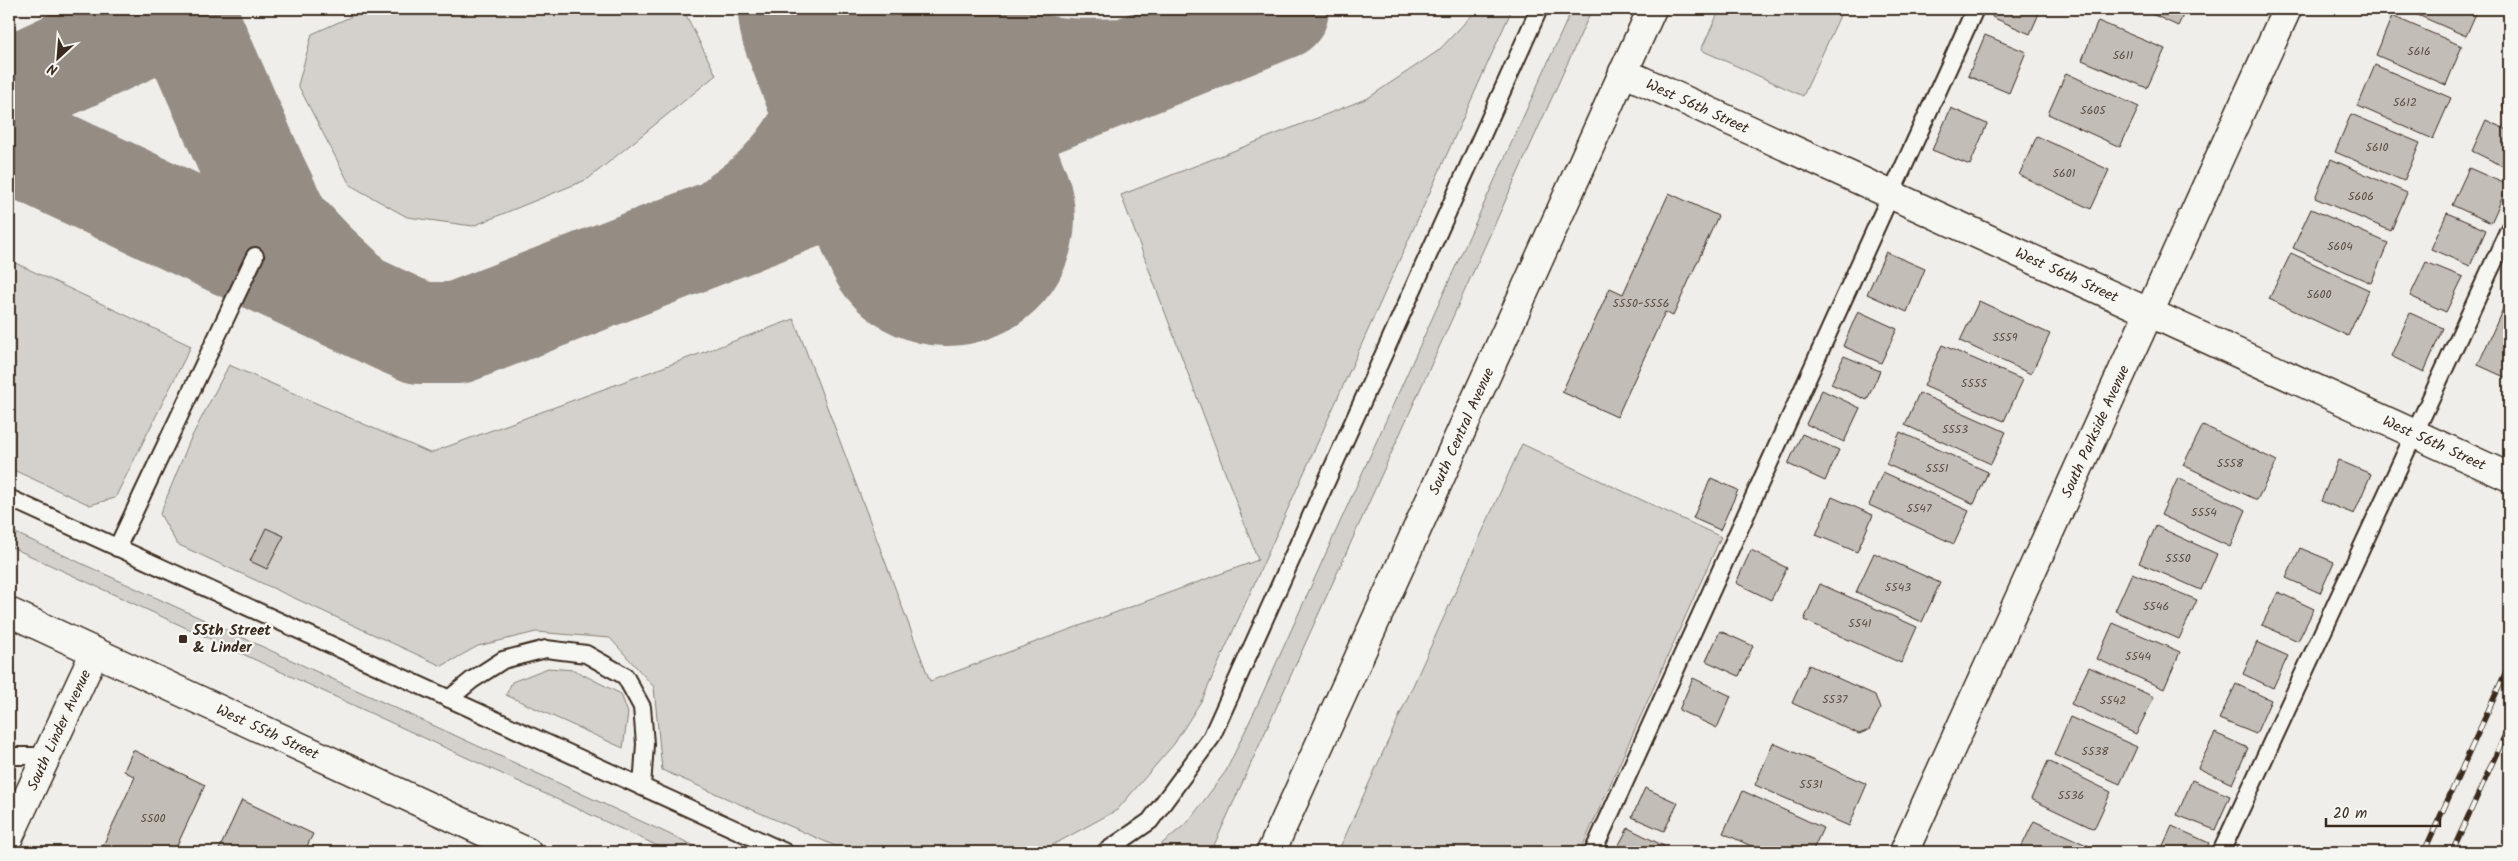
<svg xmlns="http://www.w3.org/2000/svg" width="2518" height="861" font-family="Kalam,sans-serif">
<rect width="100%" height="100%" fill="#efeeea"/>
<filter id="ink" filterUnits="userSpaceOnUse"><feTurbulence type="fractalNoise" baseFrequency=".02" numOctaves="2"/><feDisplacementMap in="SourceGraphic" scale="10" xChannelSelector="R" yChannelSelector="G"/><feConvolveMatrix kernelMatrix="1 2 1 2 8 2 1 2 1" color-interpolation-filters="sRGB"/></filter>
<g filter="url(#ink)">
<path fill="#d4d1cc" stroke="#887e75" d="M368 9H683L716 75 588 179 473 226 407 217 350 185 298 85 312 34Z
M1478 9H1512L1203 698 1174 744 1117 810 1051 846 1030 852H849L662 770 654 687 610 638 536 632 478 646 442 666 177 544 160 514 190 440 229 365 430 453 794 319 930 681 1258 560 1121 195 1368 98 1438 51Z
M1572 9H1592L1211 852H1152L1188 822 1226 771 1256 708Z
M1720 9H1843L1803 96 1701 50Z
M9 260 191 346 115 498 90 505 9 468Z
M1522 444 1721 537 1580 852H1338Z
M9 530 708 852H671L9 546Z
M548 668 574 670 621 694 628 713 623 748 506 695 512 682Z"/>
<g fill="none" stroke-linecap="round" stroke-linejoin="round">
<path stroke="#958c84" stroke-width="102" d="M183 9 256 176 281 228 314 263 341 288
M917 9C935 21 955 37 975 46 1026 68 1069 72 1122 69
M9 81 30 79 182 9
M9 141 401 325 420 333H457L921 152 1278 9
M737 219C804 175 856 90 849 9"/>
<path stroke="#958c84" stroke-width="256" d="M866 9 947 218"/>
</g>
<path fill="#c2bdb7" stroke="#3b2a1e" d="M1996 9H2041L2030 34 1992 17Z
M2141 9H2186L2178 26Z
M2404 9H2478L2466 36Z
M2392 16 2462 46 2446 85 2376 55Z
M2098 21 2165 49 2147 88 2082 60Z
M1985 35 2026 52 2009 93 1968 76Z
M2375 65 2451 98 2433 139 2358 106Z
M2066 73 2139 107 2120 147 2048 114Z
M2509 91V109L2502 106Z
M1951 108 1987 124 1970 165 1932 150Z
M2351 114 2420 143 2404 181 2335 152Z
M2486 120 2509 131V163L2507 168 2472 151Z
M2037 136 2109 170 2091 209 2019 175Z
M2331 159 2407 193 2391 231 2315 198Z
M2469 168 2508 185 2491 223 2452 205Z
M1669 193 1718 216 1673 316 1665 312 1617 417 1562 392 1610 288 1623 294Z
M2311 209 2388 243 2371 283 2293 248Z
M2447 213 2486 230 2470 266 2431 249Z
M1886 252 1925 269 1907 312 1867 294Z
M2291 253 2369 290 2348 336 2269 299Z
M2426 262 2463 277 2446 312 2410 296Z
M2509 295V379L2478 365Z
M1979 301 2050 334 2031 374 1960 341Z
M1858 311 1897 329 1881 363 1843 346Z
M2410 313 2443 328 2424 372 2391 356Z
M1942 345 2023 380 2004 421 1924 386Z
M1844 356 1880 371 1867 400 1831 384Z
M1822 390 1860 408 1844 442 1806 424Z
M1919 393 2006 432 1991 464 1905 425Z
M2203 425 2277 461 2257 500 2183 465Z
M1900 432 1988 472 1974 504 1886 464Z
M1802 434 1839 450 1825 481 1788 464Z
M2338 460 2371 474 2354 514 2321 501Z
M1883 472 1969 511 1954 544 1869 505Z
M1711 478 1738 490 1720 530 1693 518Z
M2178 478 2246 510 2230 547 2161 515Z
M1832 497 1873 515 1857 552 1816 535Z
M2156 526 2217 554 2201 590 2139 563Z
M266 528 284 536 267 569 250 561Z
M2300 548 2334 562 2320 593 2286 578Z
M1751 550 1787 568 1771 600 1736 583Z
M1874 553 1940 583 1922 622 1856 592Z
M2132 573 2197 600 2179 639 2115 611Z
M1820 584 1917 627 1901 663 1804 620Z
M2278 592 2314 609 2298 641 2262 625Z
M2113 623 2180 652 2164 689 2097 659Z
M1720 631 1753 646 1739 676 1706 661Z
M2257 642 2288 656 2273 688 2243 674Z
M1809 665 1875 695 1880 709 1869 730 1859 734 1792 703Z
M2089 667 2154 697 2136 734 2071 704Z
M1693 678 1731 696 1717 728 1679 710Z
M2236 684 2271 700 2256 734 2219 719Z
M2070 717 2137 747 2120 784 2054 755Z
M2215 733 2248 748 2232 784 2198 768Z
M1773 743 1867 784 1849 826 1755 785Z
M133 750 205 785 174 852H100L135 777 124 771Z
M2048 761 2111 792 2094 829 2031 799Z
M2192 780 2230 796 2215 830 2177 815Z
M1645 788 1678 803 1664 831 1632 817Z
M1743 791 1823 828 1812 852H1764L1723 833Z
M242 800 313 834 304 852 294 850 293 852H218Z
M2034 821 2102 852H2019Z
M2172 826 2209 843 2205 852H2160Z
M1628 828 1664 846 1661 852H1615Z"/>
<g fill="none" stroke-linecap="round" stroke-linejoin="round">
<g stroke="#3b2a1e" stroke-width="20">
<path id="lane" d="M9 498 785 852
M117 548 255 256
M449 699 472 680 503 660 546 649 586 654 625 676 642 707 645 744 642 787
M9 756H46
M1105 852 1150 821 1211 738 1539 9
M1593 852 1975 9
M2221 852 2509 229"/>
</g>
<g stroke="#3b2a1e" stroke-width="31">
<g id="street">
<path id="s1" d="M1623 72 2509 477"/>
<path id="s2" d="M9 837 95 652"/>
<path id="s3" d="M1904 852 2287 9"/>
</g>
</g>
<g stroke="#3b2a1e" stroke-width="31">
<g id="secondary">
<path id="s4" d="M9 612 527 852"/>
<path id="s5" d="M1271 852 1652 9"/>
</g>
</g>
<use href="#lane" stroke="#f6f6f2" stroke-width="16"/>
<use href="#street" stroke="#f6f6f2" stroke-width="28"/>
<use href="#secondary" stroke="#f6f6f2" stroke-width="28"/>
<g stroke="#3b2a1e" stroke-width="5.5">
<path id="rail" d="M2424 852 2509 665
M2452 852 2509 726"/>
</g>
<use href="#rail" stroke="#f6f6f2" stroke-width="4" stroke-dasharray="11" stroke-linecap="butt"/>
</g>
</g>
<rect fill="#3b2a1e" stroke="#f6f6f2" stroke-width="2" x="178" y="634" width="10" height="10" rx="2.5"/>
<g text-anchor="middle" stroke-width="4.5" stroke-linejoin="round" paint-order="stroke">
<g font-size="12" fill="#5d4f44">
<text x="2419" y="55">5616</text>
<text x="2123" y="59">5611</text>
<text x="2405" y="106">5612</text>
<text x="2093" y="114">5605</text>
<text x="2377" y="151">5610</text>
<text x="2064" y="177">5601</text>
<text x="2361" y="200">5606</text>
<text x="2340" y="250">5604</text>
<text x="2319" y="298">5600</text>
<text x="1641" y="307">5550-5556</text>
<text x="2005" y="341">5559</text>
<text x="1974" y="387">5555</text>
<text x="1955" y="433">5553</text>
<text x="2230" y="467">5558</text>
<text x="1937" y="472">5551</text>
<text x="1919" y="512">5547</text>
<text x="2204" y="516">5554</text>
<text x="2178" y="562">5550</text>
<text x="1898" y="591">5543</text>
<text x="2156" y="610">5546</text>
<text x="1860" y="627">5541</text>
<text x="2138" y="660">5544</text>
<text x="1835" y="703">5537</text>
<text x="2113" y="704">5542</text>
<text x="2095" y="755">5538</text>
<text x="1811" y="788">5531</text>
<text x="2071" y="799">5536</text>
<text x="153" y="822">5500</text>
</g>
<g font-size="15" fill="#3b2a1e" stroke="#f6f6f2">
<text dy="5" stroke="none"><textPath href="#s1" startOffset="82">West 56th Street</textPath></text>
<text dy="5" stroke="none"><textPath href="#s1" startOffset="488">West 56th Street</textPath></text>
<text dy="5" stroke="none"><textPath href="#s5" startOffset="462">South Central Avenue</textPath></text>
<text dy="5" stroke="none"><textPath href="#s3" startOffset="462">South Parkside Avenue</textPath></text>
<text dy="5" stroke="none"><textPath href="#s1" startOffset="892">West 56th Street</textPath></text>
<text dy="5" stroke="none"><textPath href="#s2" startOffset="118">South Linder Avenue</textPath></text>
<text dy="5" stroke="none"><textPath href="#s4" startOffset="285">West 55th Street</textPath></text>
</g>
<g font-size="15" font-weight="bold" fill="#3b2a1e" stroke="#f6f6f2" text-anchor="start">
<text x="193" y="635">55th Street<tspan x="193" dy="17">&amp; Linder</tspan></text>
</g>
</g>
<rect width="2518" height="861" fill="none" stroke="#f6f6f2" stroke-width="30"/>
<rect x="15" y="15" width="2488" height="831" fill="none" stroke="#3b2a1e" stroke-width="2" filter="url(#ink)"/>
<g transform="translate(58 58) rotate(206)" stroke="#f6f6f2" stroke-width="4" paint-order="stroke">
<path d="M0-4L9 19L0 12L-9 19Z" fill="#3b2a1e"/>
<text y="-8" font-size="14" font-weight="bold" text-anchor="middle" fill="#3b2a1e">N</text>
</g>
<path d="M2326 818v8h114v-8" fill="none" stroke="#3b2a1e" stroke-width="2.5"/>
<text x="2333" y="818" font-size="15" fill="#3b2a1e" stroke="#f6f6f2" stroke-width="4" paint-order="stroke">20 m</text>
</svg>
